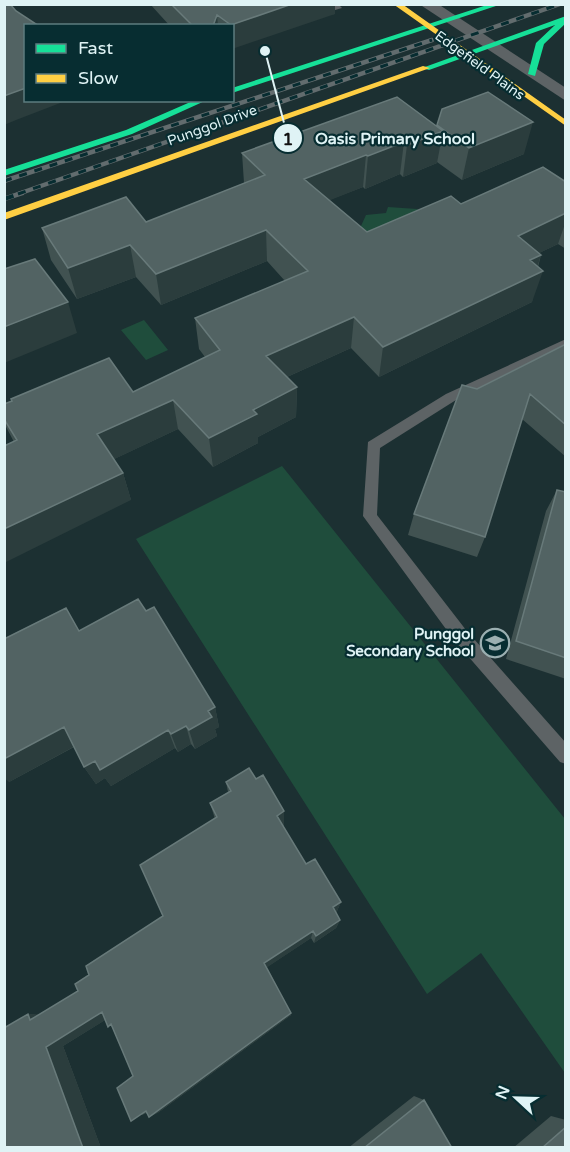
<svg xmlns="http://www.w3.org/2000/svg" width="570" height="1152" font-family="'Varela Round',sans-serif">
<rect width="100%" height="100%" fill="#1c3032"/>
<path fill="#1f4d3c" d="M388 207 417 209 427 219 356 237 366 215 386 213Z
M144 320 168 350 146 360 121 330Z
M282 466 565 819V1073L481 953 427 994 136 539Z"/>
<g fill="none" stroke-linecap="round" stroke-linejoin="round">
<path fill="#5d6365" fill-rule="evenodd" d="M328 4H338L342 8 335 10Z
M566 339V348L456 400 380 448 377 515 466 630 566 743V764L560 762 454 640 363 516 368 442 446 394Z"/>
<path fill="#5d6365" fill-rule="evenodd" d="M419 4H438L566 88V101Z"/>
<path fill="#16e098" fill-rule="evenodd" d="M490 4H502L232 93V88Z
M566 16V23L544 44 535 76 528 74 536 43 555 25 429 70 422 68Z
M195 100H207L132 134 4 176V170L126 130Z"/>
<path fill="#ffcf43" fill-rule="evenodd" d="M393 4H402L566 120V126Z
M423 66 430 68 4 220V213Z"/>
<g stroke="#626c6e" stroke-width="4.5">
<path id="rail-far1" d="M4 181 432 40
M18 194 560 4"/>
</g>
<g stroke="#626c6e" stroke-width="5">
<path id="rail" d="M4 199 22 193"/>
</g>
<use href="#rail-far1" stroke="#072d31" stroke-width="3" stroke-dasharray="8" stroke-linecap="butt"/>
<use href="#rail" stroke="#072d31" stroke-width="4" stroke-dasharray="10" stroke-linecap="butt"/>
</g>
<path fill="#415251" d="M150 4H335V14L232 26H170Z
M442 109 524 154 462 180 437 162V163L403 177 400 174 365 189 363 187 329 200 367 232 461 204 566 182V249L558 244 539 253 541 255 538 267 532 302 379 377 351 348 287 377 297 387 296 417 258 437V443L213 467 178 429 114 459 123 473 131 500 14 442 4 423V404L133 392 205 357 199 349 195 318 285 281 267 261 161 305 136 277 77 299 51 260 42 228 146 222 244 183 242 153 437 126Z
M566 344V457L522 419 485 537 477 557 408 535 414 514 477 389Z
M557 490 566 492V679L506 659 546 511Z
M146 611 215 707 219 727 215 729 217 736 195 749 191 744 178 752 175 748 111 786 105 778 96 784 84 767 74 747 9 782 79 631Z
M226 782 284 826H283L306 864 341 902 337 911 336 912 340 920 336 928 314 943 311 938 267 967 291 1015 159 1112 149 1117 146 1113 142 1115 133 1076 112 1027 105 1020 63 1046 101 1148H4L28 1014 38 1015 78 991 89 975 163 916 215 819 210 803 228 792Z
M414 1096 424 1100 452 1148H348Z
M551 1116 566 1120V1148H513Z"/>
<path fill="#2b3d3d" d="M292 4H335V14L232 49V26L231 25Z
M217 15 218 26H213Z
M26 88V100H68L16 120 4 125V96Z
M533 122 524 154 462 180 469 148Z
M443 131 437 163 403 177 407 145Z
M404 142 400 174 365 189 368 156Z
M366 155 363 187 303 211 304 179Z
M566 213V221L558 244 508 268 518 236Z
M266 230 267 261 161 305 156 274Z
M130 245 136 277 77 299 68 268Z
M541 255 535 274 543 271 532 302 379 377 383 347 530 260Z
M68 302 77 333 4 363V327Z
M354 317 351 348 267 386 266 356Z
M297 387 296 417 258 437V443L213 467 209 438 253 410Z
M173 400 178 429 106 463 97 434Z
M123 473 131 500 4 563V529Z
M215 707 219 727 215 729 217 736 195 749 189 730 208 711Z
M186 726 191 744 178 752 171 734Z
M64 727 77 745 9 782 4 778V759Z
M168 730 175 748 111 786 105 778 96 784 84 767 95 761Z
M284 811V826L278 830 277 816Z
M341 902 337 911 330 916 333 907Z
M340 920 336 928 314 943 316 936Z
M313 931 311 938 266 968 264 963Z
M102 1012 115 1014 63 1046 101 1148H83L46 1047Z
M291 1013V1015L159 1112 149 1117Z
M28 1014 46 1015 30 1020Z"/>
<path fill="#526363" stroke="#687a7a" stroke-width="1.5" d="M4 4H10L16 11 39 26H26V88L4 96Z
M171 4H292L231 25 217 15 213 26H193Z
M488 92 533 122 469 148 437 125 442 109Z
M397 97 443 131 407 145 404 142 368 156 366 155 304 179 367 232 451 196 461 204 543 167 566 182V213L518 236 541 255 530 260 543 271 383 347 354 317 266 356 297 387 253 410 257 414 209 438 173 400 97 434 123 473 4 529V446L17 440 4 419V404L12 401 11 399 109 358 133 392 220 350 195 318 308 271 266 230 156 274 130 245 68 268 42 228 126 197 146 222 265 175 242 153Z
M35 259 68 302 4 327V269Z
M566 344V425L530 394 485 537 414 514 462 385 477 389Z
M557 490 566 492V658L516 641Z
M138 599 146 611 154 607 215 707 208 711 212 717 189 730 186 726 171 734 168 730 100 770 95 761 84 767 64 727 4 759V639L66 608 79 631Z
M249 768 256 779 263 775 284 811 277 816 306 864 315 859 341 902 333 907 340 920 316 936 313 931 264 963 291 1013 149 1117 146 1111 131 1121 117 1088 133 1076 111 1024 108 1027 102 1012 46 1047 83 1148H4V1028L28 1014 30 1020 78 991 75 984 89 975 86 966 163 916 140 865 217 817 210 803 231 791 226 782Z
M424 1100 452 1148H364Z
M566 1127V1148H542Z"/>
<defs>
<g id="school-ring" transform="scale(1.5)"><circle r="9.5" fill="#072d31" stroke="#9bafb1" stroke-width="1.5"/><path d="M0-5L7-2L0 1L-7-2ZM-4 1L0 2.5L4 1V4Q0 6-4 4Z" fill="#9bafb1"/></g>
</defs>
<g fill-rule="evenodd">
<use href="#school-ring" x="495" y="643"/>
</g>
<g text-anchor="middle" stroke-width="4.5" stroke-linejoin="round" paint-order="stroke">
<g font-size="14" fill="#dff3f5" stroke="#072d31">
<text transform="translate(480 65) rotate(36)" y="5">Edgefield Plains</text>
<text transform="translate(212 125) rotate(-20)" y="5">Punggol Drive</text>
</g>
<g font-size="15" font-weight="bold" fill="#dff3f5" stroke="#072d31" text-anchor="end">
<text x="474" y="639">Punggol<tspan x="474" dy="17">Secondary School</tspan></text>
</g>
</g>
<path fill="none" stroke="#dff3f5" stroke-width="2" d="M265 51L288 138"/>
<g fill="#dff3f5" stroke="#072d31" stroke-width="2">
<circle cx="265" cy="51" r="6"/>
<circle cx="288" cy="138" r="15"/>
</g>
<g font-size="18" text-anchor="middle" font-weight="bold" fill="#111">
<text x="288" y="145">1</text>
</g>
<g font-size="16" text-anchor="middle" font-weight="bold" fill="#dff3f5" stroke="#072d31" stroke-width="4.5" stroke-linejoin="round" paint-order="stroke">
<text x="395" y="144">Oasis Primary School</text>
</g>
<rect width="570" height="1152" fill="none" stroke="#dff3f5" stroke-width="12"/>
<rect x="24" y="24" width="210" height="78" fill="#072d31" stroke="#5d7c7f" stroke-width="1.5"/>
<rect x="36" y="44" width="30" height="9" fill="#16e098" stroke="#5d7c7f" stroke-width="1.5"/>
<text x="78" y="54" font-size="18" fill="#dff3f5">Fast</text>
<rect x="36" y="74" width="30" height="9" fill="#ffcf43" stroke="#5d7c7f" stroke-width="1.5"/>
<text x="78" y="84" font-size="18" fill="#dff3f5">Slow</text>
<g transform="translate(516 1098) rotate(292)" stroke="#072d31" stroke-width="4.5" paint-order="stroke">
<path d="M0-4.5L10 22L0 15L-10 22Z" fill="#dff3f5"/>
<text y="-9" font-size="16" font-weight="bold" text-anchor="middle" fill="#dff3f5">N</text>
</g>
</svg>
